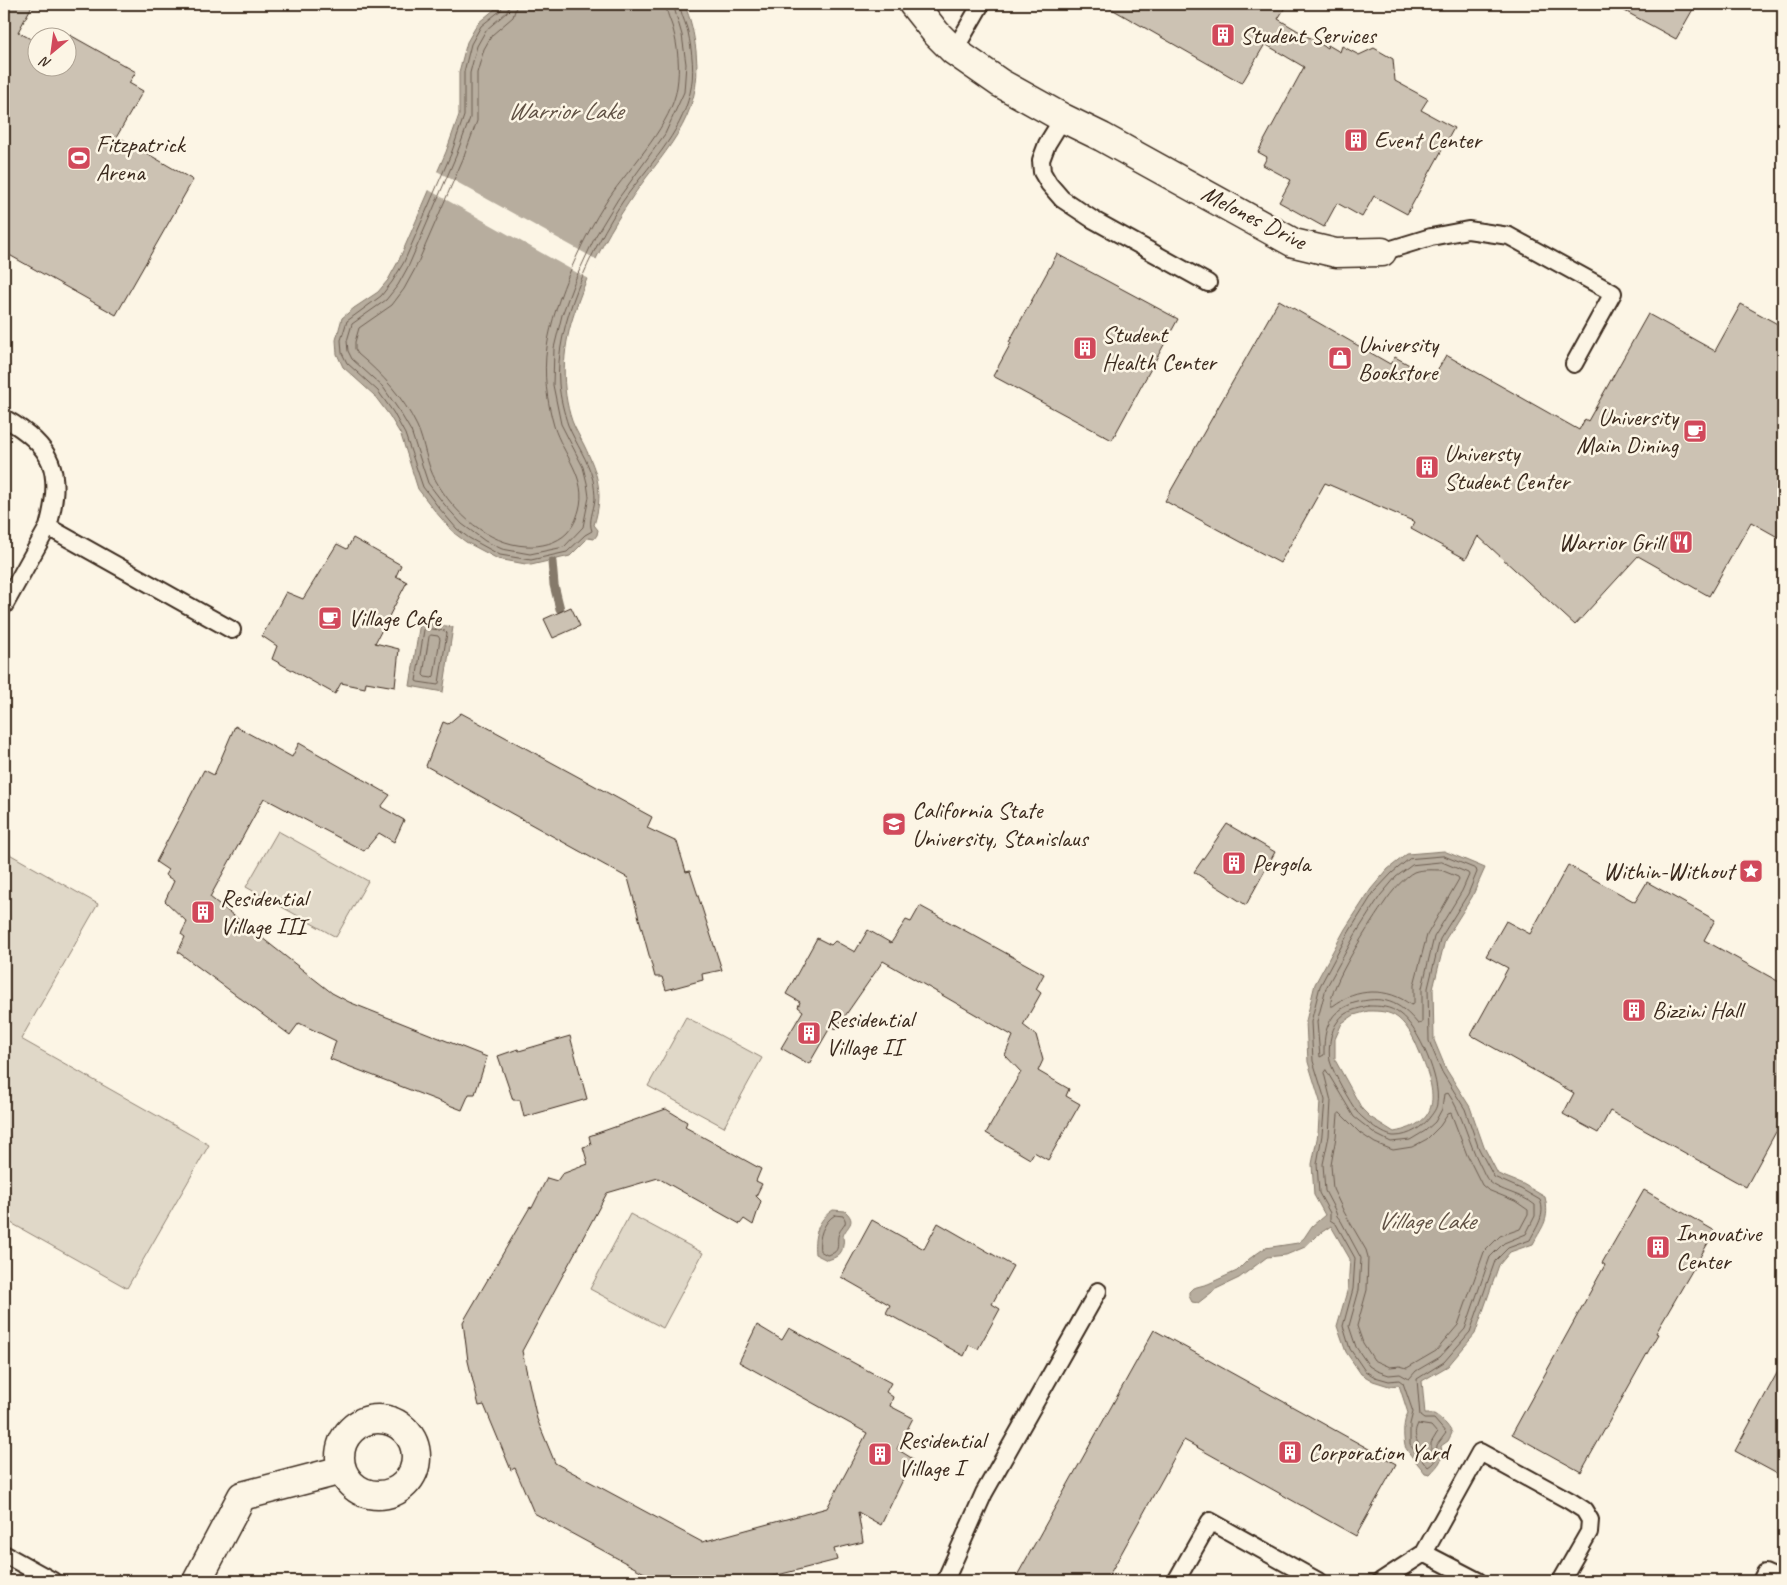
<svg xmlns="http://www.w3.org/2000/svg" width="1787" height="1585" font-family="Caveat,sans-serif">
<rect width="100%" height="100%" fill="#fcf5e5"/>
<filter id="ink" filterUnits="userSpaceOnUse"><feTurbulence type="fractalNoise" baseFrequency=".02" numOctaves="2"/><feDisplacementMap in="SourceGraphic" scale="10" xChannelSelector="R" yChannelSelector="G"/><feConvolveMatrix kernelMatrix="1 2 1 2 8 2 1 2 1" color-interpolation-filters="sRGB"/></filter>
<g filter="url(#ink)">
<path fill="#e0d8c8" stroke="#8e8173" d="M278 831 368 881 336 937 246 887Z
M4 851 98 904 21 1039 209 1145 127 1288 4 1219Z
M686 1017 762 1058 724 1127 648 1086Z
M630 1214 703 1253 663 1328 590 1289Z"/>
<path fill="#b7ad9e" stroke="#85796b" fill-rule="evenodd" d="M501 4H684C691 19 694 34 696 51 704 121 661 152 627 205 604 239 585 278 573 317 562 351 561 388 572 421 575 429 580 437 584 445 598 474 604 493 594 525L598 530 597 535 594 539 588 538 570 556 531 565 498 559 466 542 454 533 435 511 418 489 401 435 389 415 374 395 343 367 337 354 336 340 342 318 354 308 378 292 388 280 399 260 446 152 459 115V72L467 42 478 23Z
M420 622 453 627 443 692 410 686Z
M1444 851 1485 868 1472 897 1445 940 1433 989 1434 1040 1446 1069 1470 1107 1484 1147 1498 1174 1523 1184 1545 1197C1550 1220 1543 1225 1533 1244L1510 1252 1499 1265 1475 1334 1448 1366 1422 1381 1425 1414H1434C1441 1418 1449 1426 1452 1433L1448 1441 1441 1446C1444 1461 1439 1464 1430 1474L1425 1473C1420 1466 1407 1452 1405 1446 1403 1436 1403 1421 1408 1413L1399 1385 1389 1386 1373 1381 1361 1374 1346 1352 1337 1326 1348 1288 1350 1259 1331 1226 1316 1236 1305 1247 1286 1255 1267 1257 1239 1278 1216 1289 1198 1303 1192 1302 1189 1296V1292L1193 1288 1208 1284 1237 1271 1249 1259 1265 1248 1298 1243 1304 1238 1312 1226 1325 1215 1314 1195 1312 1164 1318 1134 1320 1101 1308 1062 1306 1021 1315 984 1345 929 1371 889 1388 869 1407 854ZM1368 1011C1379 1011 1389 1011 1398 1018 1410 1028 1416 1043 1422 1058 1436 1093 1442 1123 1394 1132L1370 1117 1362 1109 1335 1060V1039L1342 1023 1354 1015Z
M833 1210 845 1211C858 1223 846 1226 843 1236 843 1239 844 1241 843 1244 843 1254 836 1258 827 1260L815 1254C813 1237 818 1219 833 1210Z"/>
<path fill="#fcf5e5" d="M435 170 599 261 590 280 427 189Z"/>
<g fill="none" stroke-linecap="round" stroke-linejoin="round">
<path stroke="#6d5e51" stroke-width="1" d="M503 4 501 10 481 26 471 44 464 72V116L451 154 404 262 392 282 381 296 347 321 341 340 342 353 347 363 378 391 393 412 405 434 423 487 439 508 457 529 469 538 500 555 531 560 567 552 585 535 592 531C588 521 594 510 595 499 595 493 594 486 593 480 588 460 576 444 568 425 564 413 560 397 559 384 554 327 592 248 623 201 647 167 681 135 690 93 695 74 692 51 688 32 686 23 680 13 680 4
M510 4 507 12 486 30 477 46 470 73V118L456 156 409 265 398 285 386 300 352 324 347 341 348 351 352 359 383 387 398 409 411 431 428 483 444 504 462 524 485 541 502 549 530 554 564 547 583 527 589 497 587 483 583 467 561 424 553 385 554 348 562 315 575 280 595 237 618 199 665 134 684 92 686 64 682 35 673 4
M517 4 513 17 492 35 484 49 477 73V121L463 159 416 267 404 289 392 305 359 328 355 342V349L358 354C383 375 403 397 417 426 425 443 426 464 436 481 454 513 488 544 526 546 541 547 557 543 567 533 574 525 576 520 579 510 588 478 563 455 554 426 547 401 543 374 547 347 554 300 585 231 613 192 634 163 672 123 677 87 680 68 678 47 673 29 671 21 666 13 666 4
M426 628 445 631 447 633 439 683 438 685 418 682 416 681 424 630Z
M431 635 438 636 440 639 434 676 432 678 425 677 423 675 429 637Z
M1444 856 1476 869 1477 872 1468 894 1440 939 1428 988 1429 1041 1442 1072 1465 1109 1479 1149 1494 1177 1521 1189 1540 1200C1546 1215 1537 1226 1530 1240L1508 1248 1495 1261 1470 1332 1444 1362 1417 1379 1420 1416 1424 1419H1434L1446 1433 1437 1445C1436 1455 1438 1461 1428 1467L1410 1445V1424L1413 1412 1403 1383 1399 1380 1389 1381 1375 1377 1365 1371 1350 1349 1343 1326 1353 1289 1355 1258 1336 1224 1330 1220V1213L1319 1193 1317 1164 1322 1135 1325 1100 1313 1061 1311 1022 1320 986 1349 932 1374 892 1392 873 1409 859Z
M1442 862 1468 873 1469 875 1462 891 1434 937 1422 988V1023L1418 1024C1399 1001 1383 995 1354 1003 1346 1006 1336 1011 1332 1018 1324 1030 1324 1042 1324 1055L1320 1057 1317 1022 1326 988 1355 935 1380 896 1396 877 1412 865Z
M1441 870 1458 877 1459 879 1427 935 1414 985V1004L1411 1005C1388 987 1356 988 1333 1006H1331C1327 989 1373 919 1385 902 1390 894 1405 876 1414 872 1422 869 1433 870 1441 870Z
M1368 1006C1380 1006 1390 1006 1400 1014 1419 1028 1441 1080 1437 1103 1437 1108 1433 1113 1430 1117 1423 1127 1409 1136 1395 1136 1385 1137 1363 1119 1357 1112 1350 1102 1333 1073 1330 1061 1328 1049 1330 1031 1338 1021 1344 1011 1357 1009 1368 1006Z
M1326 1070 1354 1117 1377 1135 1391 1142 1410 1140 1425 1131 1435 1122 1442 1109 1444 1094 1448 1093C1463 1115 1468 1141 1480 1165 1483 1170 1485 1178 1490 1182 1499 1191 1522 1194 1535 1205V1216L1526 1234 1504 1243 1490 1257 1465 1329 1440 1357 1416 1371 1409 1379 1400 1374 1389 1375 1377 1371 1369 1366 1356 1347 1349 1326 1359 1290 1361 1258 1341 1221 1337 1216 1335 1210 1325 1191 1323 1164 1329 1136 1331 1101 1324 1073Z
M1340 1113 1360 1133 1375 1143 1393 1150 1412 1147 1427 1139 1440 1126 1448 1114 1451 1113 1467 1155 1482 1185 1488 1190 1515 1201 1528 1210V1214L1520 1229 1500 1236 1484 1252 1458 1325 1436 1351 1407 1368 1400 1366 1390 1367 1374 1360 1363 1343 1357 1326 1367 1290 1368 1257 1366 1250 1344 1212 1333 1189 1331 1165 1336 1137 1338 1115Z
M835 1215 843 1216C849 1224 842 1226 839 1233 835 1243 843 1252 827 1255L820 1251C818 1238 823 1222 835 1215Z
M1418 1424 1431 1426 1437 1433 1431 1443V1454L1429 1456H1427C1419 1446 1411 1436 1418 1424Z"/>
<path stroke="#85796b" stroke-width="9" d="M552 562 554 585 560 609"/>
</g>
<path fill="#ccc2b3" stroke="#3b2a1e" d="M4 4H33L18 32 38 43V68H68V40L70 35 136 72 129 83 143 91 117 136 193 180 116 315 4 252Z
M1103 4H1287L1278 19 1327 48 1328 45 1340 52 1342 46 1359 55 1374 48 1393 59 1395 81 1428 99 1421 110 1454 128 1407 214 1374 196 1362 217 1337 203 1324 227 1279 202 1291 180 1263 165 1267 157 1258 152 1304 67 1265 44 1242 83Z
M1612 4H1696L1676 39Z
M1057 254 1178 319 1112 440 993 376 1011 343 1009 342Z
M1279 300 1390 364 1395 357 1433 378 1446 355 1579 430 1585 419 1588 421 1648 314 1715 351 1741 304 1783 327V540L1751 522 1709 596 1638 556 1575 625 1478 536 1466 559 1411 529 1415 522 1325 483 1280 563 1165 501Z
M353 538 401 565 396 576 407 582 375 643 399 649 395 687 366 682 365 688 341 683 335 694 272 659 277 646 262 636 286 592 303 599 337 544 347 549Z
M571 607 580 626 553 638 544 619Z
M461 713 652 817 647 828 677 842 686 872 690 871 722 970 702 974 703 980 666 990 662 977H655L628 878 426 766 443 722 448 724Z
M235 726 292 757 299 743 390 795 381 807 404 820 394 842 379 833 364 851 264 798 210 897 332 993 349 1002 487 1057 475 1094H469L462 1110 330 1059 336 1041 299 1023 290 1035 178 952 185 937 181 934 187 922 165 901 174 881 165 875 168 870 156 862 204 770 214 775Z
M1227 824 1275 852 1246 905 1194 872Z
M1568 865 1635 902 1647 882 1715 920 1704 940 1783 984V1119L1746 1187 1610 1111 1598 1133 1563 1114 1574 1093 1471 1035 1508 968 1486 956 1506 921 1530 934Z
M920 906 1044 974 1036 989 1041 993 1023 1025 1036 1035 1043 1060 1038 1071 1069 1089 1066 1096 1080 1104 1048 1160 1034 1152 1030 1159 986 1133 1021 1072 1005 1055 1013 1036 883 961 836 1029 831 1026 809 1064 781 1048 803 1011 798 1007 800 1002 786 994 817 938 831 945 835 941 855 952 868 930 891 943 906 920 911 922Z
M570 1036 587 1099 524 1117 520 1100H513L498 1056 518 1049 519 1051Z
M666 1109 687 1122 685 1127 761 1169 756 1181 762 1184 756 1196 761 1201 753 1225 744 1219 740 1224 658 1178 607 1193 522 1351 537 1419 555 1463 702 1542 827 1508 867 1433 739 1362 757 1325 782 1340 789 1328 891 1383 886 1392 893 1397 890 1406 913 1418 897 1449 913 1459 881 1525 858 1512 863 1542 834 1549 837 1560 754 1581H659L534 1513 515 1468 511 1470 484 1405 479 1406 468 1361 463 1322 530 1207 532 1208 547 1178 557 1181 562 1174 588 1164 583 1147 591 1145 589 1136Z
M1644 1190 1715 1231 1656 1333 1658 1334 1581 1472 1512 1434 1605 1265 1602 1263Z
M872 1220 924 1249 938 1223 1013 1266 992 1304 1000 1309 978 1349 969 1345 964 1356 886 1313 890 1305 841 1277Z
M1154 1330 1396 1464 1356 1536 1184 1440 1106 1581H1014Z
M1783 1362V1477L1735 1451Z"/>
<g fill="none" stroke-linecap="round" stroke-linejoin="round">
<g stroke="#3b2a1e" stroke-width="20">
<path id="lane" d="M954 51 981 4
M1063 118 1047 144 1041 160 1042 172 1049 184 1062 199 1092 219 1208 283
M1382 252 1431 237 1468 230 1509 236 1613 293 1574 364
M4 418C54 446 63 472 48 527
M4 606 48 527 232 630
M1424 1553 1478 1581
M4 1554 53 1581
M945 1581 984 1493 1098 1291
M1176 1581 1210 1521 1318 1581
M1381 1581 1424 1553 1480 1452 1570 1501 1584 1510 1590 1520 1589 1532 1561 1581
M1761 1581 1765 1573 1783 1581"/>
</g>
<g stroke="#3b2a1e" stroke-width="31">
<path id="street" d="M913 4 936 33 954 51 1000 83 1063 118 1102 137 1294 243 1336 253 1382 252
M340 1457a38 38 0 1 1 76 0a38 38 0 1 1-76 0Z
M197 1581 242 1496 342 1470"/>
</g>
<use href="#lane" stroke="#fcf5e5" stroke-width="16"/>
<use href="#street" stroke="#fcf5e5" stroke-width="28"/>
</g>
</g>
<defs>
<g id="building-square" transform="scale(1.25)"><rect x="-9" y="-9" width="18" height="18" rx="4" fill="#d1495b" stroke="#fcf5e5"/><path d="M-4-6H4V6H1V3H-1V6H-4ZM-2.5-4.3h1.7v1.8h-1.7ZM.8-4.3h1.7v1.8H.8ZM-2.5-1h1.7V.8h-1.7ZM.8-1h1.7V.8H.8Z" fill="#fff"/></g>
<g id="stadium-square" transform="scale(1.25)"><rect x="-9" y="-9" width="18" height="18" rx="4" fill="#d1495b" stroke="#fcf5e5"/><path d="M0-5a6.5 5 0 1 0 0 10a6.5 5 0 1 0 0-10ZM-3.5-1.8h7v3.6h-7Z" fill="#fff"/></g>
<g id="shop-square" transform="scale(1.25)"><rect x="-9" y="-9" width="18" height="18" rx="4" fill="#d1495b" stroke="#fcf5e5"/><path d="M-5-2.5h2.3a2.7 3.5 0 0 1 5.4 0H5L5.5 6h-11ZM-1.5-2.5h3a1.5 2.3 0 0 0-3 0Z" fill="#fff"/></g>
<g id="cafe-square" transform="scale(1.25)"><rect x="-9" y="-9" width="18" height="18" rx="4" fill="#d1495b" stroke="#fcf5e5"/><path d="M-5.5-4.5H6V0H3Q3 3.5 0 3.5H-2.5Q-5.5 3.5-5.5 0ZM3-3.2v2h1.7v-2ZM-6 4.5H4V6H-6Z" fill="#fff"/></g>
<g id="restaurant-square" transform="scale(1.25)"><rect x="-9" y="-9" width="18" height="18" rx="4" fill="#d1495b" stroke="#fcf5e5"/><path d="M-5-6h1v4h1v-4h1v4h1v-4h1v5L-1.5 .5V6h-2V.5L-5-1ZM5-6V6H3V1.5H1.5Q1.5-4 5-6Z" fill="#fff"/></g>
<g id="university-square" transform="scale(1.25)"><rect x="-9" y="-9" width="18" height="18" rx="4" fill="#d1495b" stroke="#fcf5e5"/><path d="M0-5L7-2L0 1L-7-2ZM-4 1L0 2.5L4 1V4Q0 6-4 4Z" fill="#fff"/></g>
<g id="sight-square" transform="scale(1.25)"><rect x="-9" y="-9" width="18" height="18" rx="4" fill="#d1495b" stroke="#fcf5e5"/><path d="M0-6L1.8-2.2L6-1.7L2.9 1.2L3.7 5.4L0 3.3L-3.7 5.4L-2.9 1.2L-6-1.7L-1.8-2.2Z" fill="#fff"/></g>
</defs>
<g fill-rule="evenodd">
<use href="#building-square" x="1223" y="35"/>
<use href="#building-square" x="1356" y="140"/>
<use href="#stadium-square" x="79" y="158"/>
<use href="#building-square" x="1085" y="348"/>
<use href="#shop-square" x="1340" y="358"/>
<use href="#cafe-square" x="1695" y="431"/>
<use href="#building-square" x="1427" y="467"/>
<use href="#restaurant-square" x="1681" y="542"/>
<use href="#cafe-square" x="330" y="618"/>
<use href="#university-square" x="894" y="824"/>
<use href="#building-square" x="1234" y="863"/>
<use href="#sight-square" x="1751" y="871"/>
<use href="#building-square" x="203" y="912"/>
<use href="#building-square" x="1634" y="1010"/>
<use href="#building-square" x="809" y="1033"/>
<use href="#building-square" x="1658" y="1247"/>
<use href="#building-square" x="1290" y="1452"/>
<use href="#building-square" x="880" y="1454"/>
</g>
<g text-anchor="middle" stroke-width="5" stroke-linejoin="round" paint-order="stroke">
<g font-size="24" fill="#3b2a1e" stroke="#fcf5e5" text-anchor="start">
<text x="1240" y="43">Student Services</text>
<text x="1374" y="148">Event Center</text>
<text x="96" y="152">Fitzpatrick<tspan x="96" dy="28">Arena</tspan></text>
<text x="1102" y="342">Student<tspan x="1102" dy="28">Health Center</tspan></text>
<text x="1358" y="352">University<tspan x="1358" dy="28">Bookstore</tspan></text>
<text x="1678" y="425" text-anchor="end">University<tspan x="1678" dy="28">Main Dining</tspan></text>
<text x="1444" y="461">Universty<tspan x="1444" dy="28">Student Center</tspan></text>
<text x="1664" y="550" text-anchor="end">Warrior Grill</text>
<text x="348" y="626">Village Cafe</text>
<text x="912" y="818">California State<tspan x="912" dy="28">University, Stanislaus</tspan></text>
<text x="1252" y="871">Pergola</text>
<text x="1734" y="879" text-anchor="end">Within-Without</text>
<text x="220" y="906">Residential<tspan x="220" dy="28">Village III</tspan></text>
<text x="1652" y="1018">Bizzini Hall</text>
<text x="826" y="1027">Residential<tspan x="826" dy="28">Village II</tspan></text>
<text x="1676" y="1241">Innovative<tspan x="1676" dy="28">Center</tspan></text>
<text x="898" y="1448">Residential<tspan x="898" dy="28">Village I</tspan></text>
<text x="1308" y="1460">Corporation Yard</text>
</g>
<g font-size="24" fill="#3b2a1e" stroke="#fcf5e5">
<text transform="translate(1254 217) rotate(27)" y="8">Melones Drive</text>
</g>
<g font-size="25" font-style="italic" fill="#605144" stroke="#fcf5e5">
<text x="565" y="119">Warrior Lake</text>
<text x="1426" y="1229">Village Lake</text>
</g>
</g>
<rect width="1787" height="1585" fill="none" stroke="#fcf5e5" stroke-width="20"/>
<rect x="10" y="10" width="1767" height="1565" fill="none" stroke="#3b2a1e" stroke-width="2" filter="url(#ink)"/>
<g transform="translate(52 52) rotate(209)"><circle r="24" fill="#fcf5e5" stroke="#afa495"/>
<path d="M0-4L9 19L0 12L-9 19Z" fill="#d1495b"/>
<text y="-8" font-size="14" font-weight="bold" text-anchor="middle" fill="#3b2a1e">N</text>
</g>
</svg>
